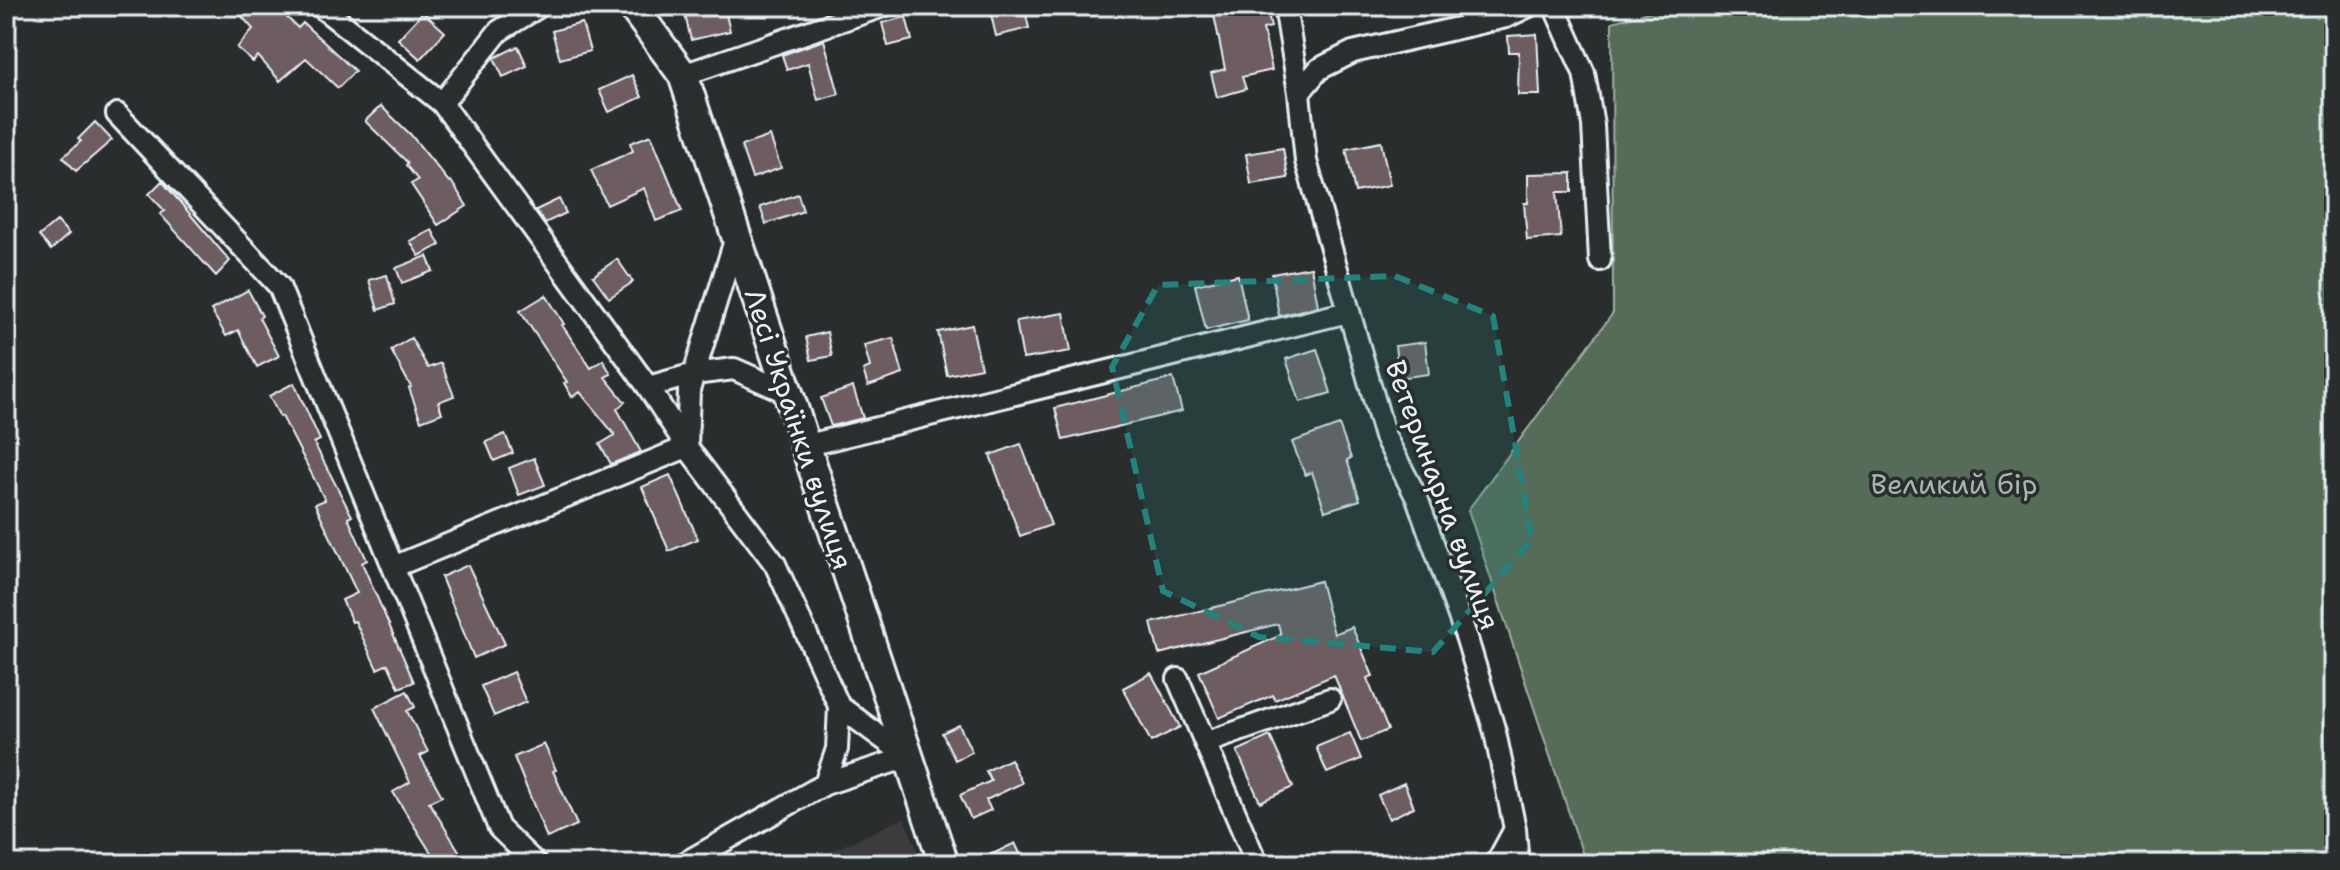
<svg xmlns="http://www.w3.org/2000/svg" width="2340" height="870" font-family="'Shantell Sans',sans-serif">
<rect width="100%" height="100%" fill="#2a2d2e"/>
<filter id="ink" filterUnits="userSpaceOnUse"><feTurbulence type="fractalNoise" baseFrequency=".0125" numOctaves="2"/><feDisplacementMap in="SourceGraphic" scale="16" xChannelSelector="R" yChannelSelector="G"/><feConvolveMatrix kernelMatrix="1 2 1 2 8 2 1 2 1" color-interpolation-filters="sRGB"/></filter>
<g filter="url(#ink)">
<path fill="#3e3b3d" d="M904 818 923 864H803Z"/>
<path fill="#566c58" stroke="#9faea8" stroke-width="2" d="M1670 6H2334V864H1586L1468 510 1613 313 1612 22Z"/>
<path fill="#6d5b61" stroke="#e8f1f8" stroke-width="2" d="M233 6H275L298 28 303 23 355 71 338 88 306 58 280 81 258 56 253 62 237 48 253 29Z
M683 6H724L730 31 691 40Z
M989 6H1024L1029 28 996 36Z
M1239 10 1240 18 1268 13 1271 27 1263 29 1272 70 1242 77 1246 89 1217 97 1211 73 1225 69 1214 15Z
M423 12 445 32 420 59 398 39Z
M906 17 912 40 888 46 882 23Z
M582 23 590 51 560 59 552 31Z
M1537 34 1540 95H1518L1519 52H1509L1508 36Z
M824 40 839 94 818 100 808 63 787 70 782 55Z
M518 46 527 66 503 77 494 58Z
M632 75 642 97 609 112 599 90Z
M381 106 411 135 449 182 451 181 467 206 438 225 411 184 418 180 406 165 408 163 365 121Z
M95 122 112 140 76 171 63 157 81 141 78 139Z
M651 135 682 211 656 221 644 188 607 205 591 170 633 151 630 143Z
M770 136 781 168 752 178 741 146Z
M1381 142 1390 185 1355 192 1346 149Z
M1283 148 1288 178 1251 184 1246 154Z
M1572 173V192H1557L1561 237 1527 240 1524 203H1528V174Z
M162 181 230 261 216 276 160 214 165 211 149 194Z
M798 194 803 211 766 224 760 207Z
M559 199 566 213 545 223 536 210Z
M57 221 69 234 51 250 39 236Z
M432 230 440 245 419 256 410 241Z
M427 256 433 271 402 283 396 268Z
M617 259 633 282 609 298 593 276Z
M1311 267 1318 306 1279 316 1272 274Z
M387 275 395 304 378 310 369 280Z
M1238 275 1248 320 1206 330 1195 285Z
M248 290 262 316 259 318 279 356 257 367 238 330 226 336 211 310Z
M546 295 564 324 562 325 591 368 603 360 611 374 605 377 625 402 617 409 641 452 611 464 600 444 615 435 580 392 572 397 564 383 567 382 520 311Z
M1064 313 1071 351 1023 359 1016 321Z
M972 325 981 368 947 375 938 332Z
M827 332 832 356 811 360 806 337Z
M411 338 428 368 441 363 454 396 438 402 442 413 421 421 409 388 411 387 391 350Z
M893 338 903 374 868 386 863 370 870 367 864 345Z
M1425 342 1429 374 1399 378 1395 346Z
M1317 349 1331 393 1300 402 1286 359Z
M1173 378 1182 411 1063 440 1055 408Z
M294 383 320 440 314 443 352 516 348 518 367 560 362 563 414 682 399 688 388 664 377 669 355 621 352 622 342 600 357 593 315 504 325 500 282 416 280 417 269 396Z
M853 387 863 418 831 426 821 398Z
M1339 425 1351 458 1347 460 1360 500 1325 511 1312 472 1305 475 1292 442Z
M505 434 513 453 494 461 486 442Z
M1021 444 1051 525 1020 536 990 455Z
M534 458 545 485 519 495 509 468Z
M670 475 698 539 669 551 642 487Z
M468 565 505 644 474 658 441 577Z
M1320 581 1334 634 1352 627 1373 676 1367 678 1388 730 1361 741 1334 675 1275 700 1273 695 1219 718 1199 672 1281 635 1278 624 1159 654 1151 623Z
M513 672 526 702 494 716 481 686Z
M1151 673 1180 727 1151 742 1123 688Z
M407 691 415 707 407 711 428 752 420 756 442 796 429 802 467 864H438L393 792 410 782 374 708Z
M959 725 972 752 955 760 942 733Z
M1350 733 1361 759 1327 773 1316 747Z
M1270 736 1293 787 1260 802 1237 751Z
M544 744 556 770 553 771 577 825 547 838 514 757Z
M1010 759 1022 783 986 800 991 810 971 819 960 795 991 781 986 771Z
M1404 783 1414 807 1389 819 1378 795Z
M1015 843 1025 864H972Z"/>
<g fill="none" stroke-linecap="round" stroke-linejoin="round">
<g stroke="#e8f1f8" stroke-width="26">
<path id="street" d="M320 6 442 103 648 387 687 447 775 564 839 706 908 757
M1285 6 1299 93 1306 161 1385 437 1417 498 1467 639 1495 732 1515 829 1518 864
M1554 6 1584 73 1593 125 1600 260
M683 75 883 6
M1299 93 1319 69 1353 52 1506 17 1529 6
M442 103 499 31 540 6
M117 114 279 286 499 828 536 864
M648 387 694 374 734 369 786 392
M804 446 1348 312
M393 567 687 447 689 390 736 237
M1178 679 1257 864
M1205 743 1330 699
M825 784 837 749 839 706
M683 864 825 784 908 757
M1496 864 1515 829"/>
</g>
<g stroke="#e8f1f8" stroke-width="34">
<path id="secondary" d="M632 6 683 75 944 864"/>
</g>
<use href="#street" stroke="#2a2d2e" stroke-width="20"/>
<use href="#secondary" stroke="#2a2d2e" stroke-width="28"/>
</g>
</g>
<path fill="#25827c" fill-opacity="0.2" stroke="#25827c" stroke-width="6" stroke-dasharray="16 10" stroke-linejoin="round" d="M1395 276 1493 316 1532 540 1433 652 1259 637 1163 591 1112 367 1158 285Z"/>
<g text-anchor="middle" stroke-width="7" stroke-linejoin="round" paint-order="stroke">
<g font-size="28" fill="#e8f1f8" stroke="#2a2d2e">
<text transform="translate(799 429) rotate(72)" y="10">Лесі Українки вулиця</text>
<text transform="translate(1443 495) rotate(70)" y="10">Ветеринарна вулиця</text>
</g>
<g font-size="28" fill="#a6b5b0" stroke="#2a2d2e">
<text x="1954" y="494">Великий бір</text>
</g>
</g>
<rect width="2340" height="870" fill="none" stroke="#2a2d2e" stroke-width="32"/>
<rect x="16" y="16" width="2308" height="838" fill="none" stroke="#e8f1f8" stroke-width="3" filter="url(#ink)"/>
</svg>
